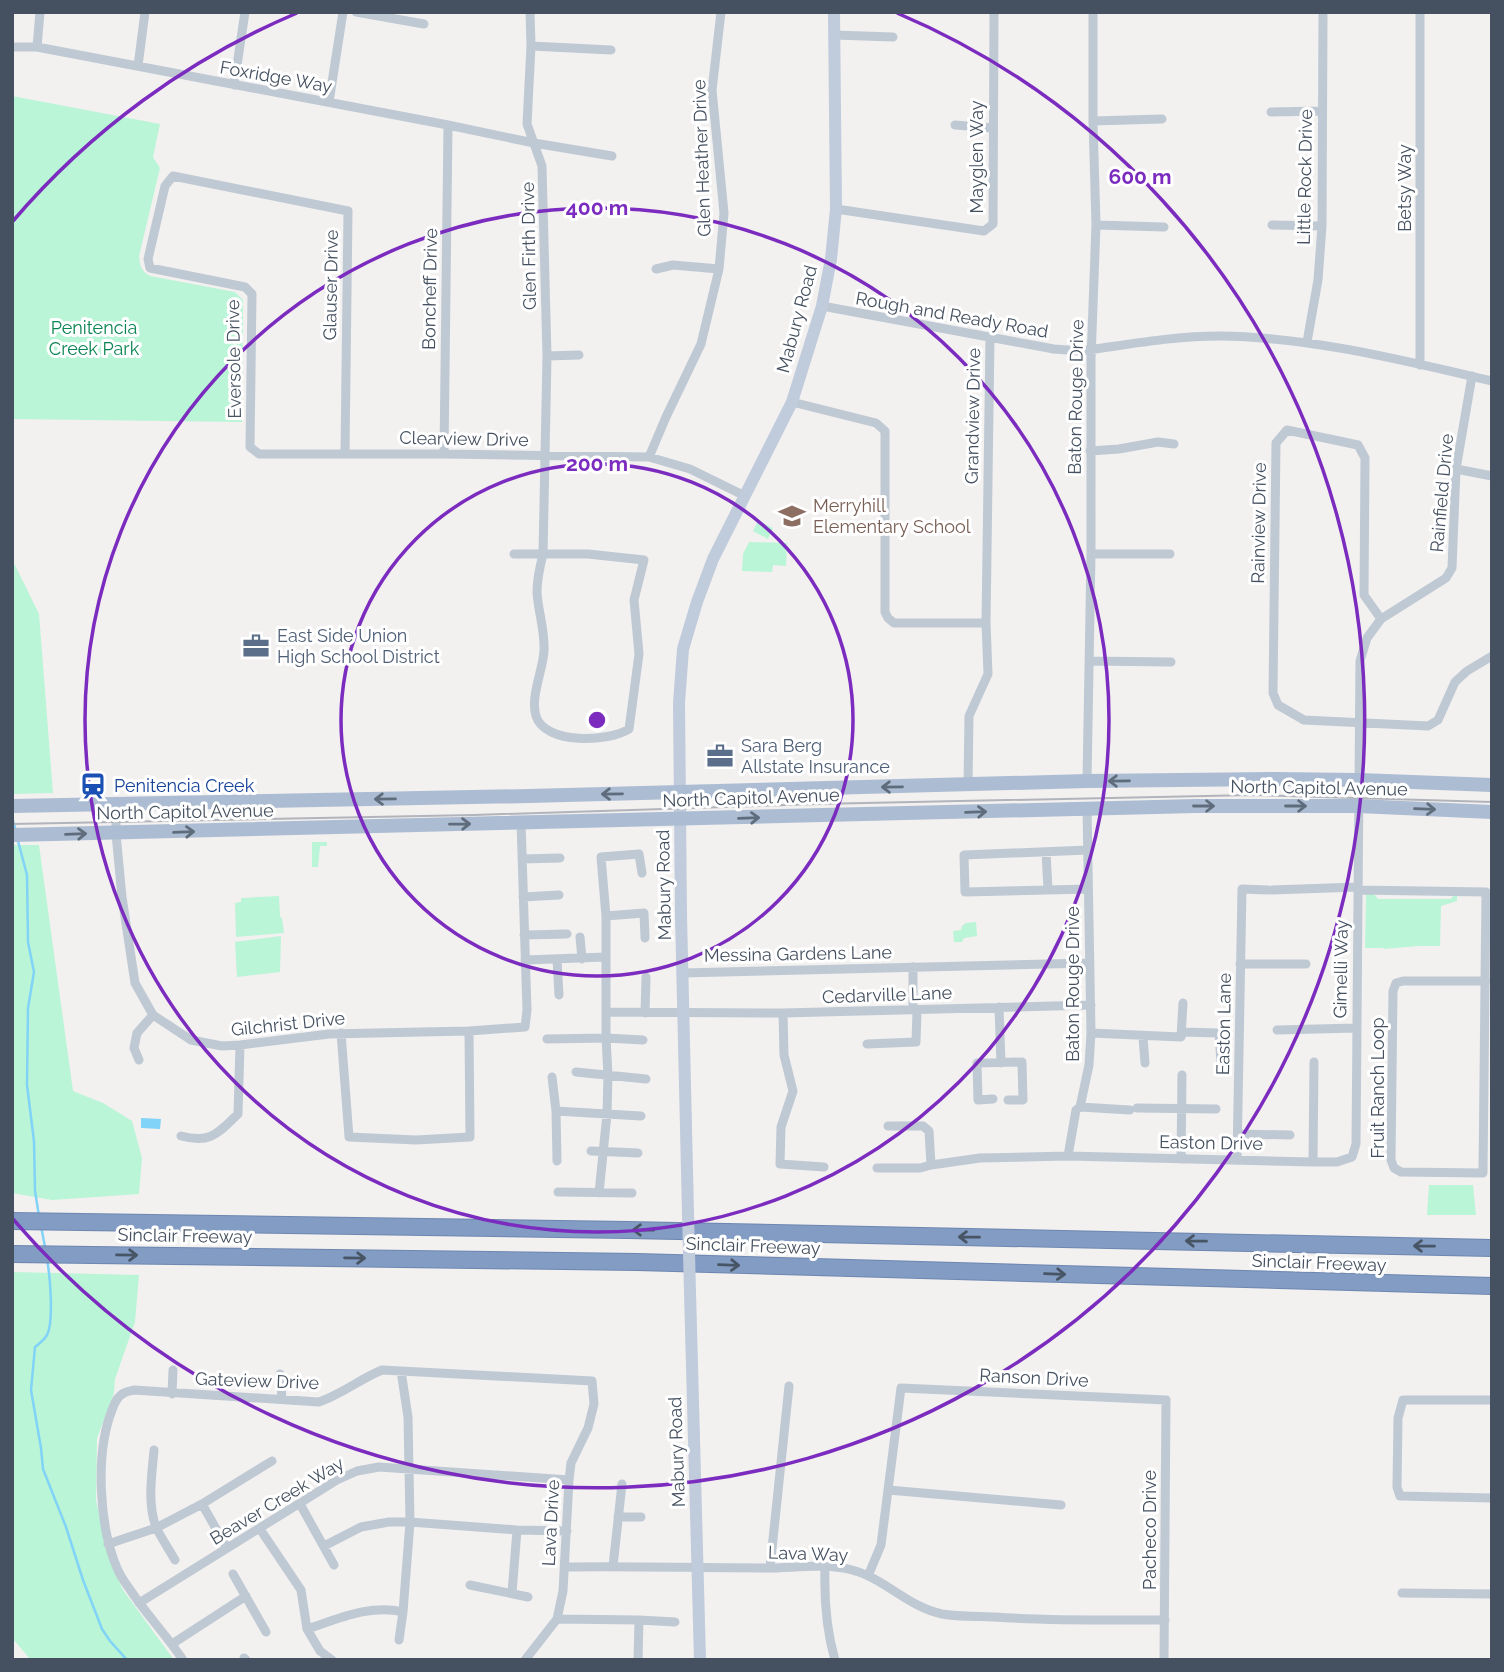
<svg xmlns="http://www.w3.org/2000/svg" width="1504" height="1672" font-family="Raleway,sans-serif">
<rect width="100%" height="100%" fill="#f3f0f0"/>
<path fill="#b9f5d6" d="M12 96 160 124 153 157 160 168 139 256C140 266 141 271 150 276L235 292 243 300 242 422 12 419Z
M758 521 773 528 768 539 753 531Z
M749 542 787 543 786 566 773 565 772 572 742 571 743 554Z
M12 559 39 614 53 793 12 794Z
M312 842H327V846H320L318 867H312Z
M12 845H39L73 1091 103 1103 132 1121 142 1158 139 1194 52 1200 12 1193Z
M1366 894H1374L1378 899H1451L1453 896H1457V901L1441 906 1440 946H1418L1384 949 1383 948H1365Z
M279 896 280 917 282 918 284 933 236 937 235 903 241 902V898Z
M976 922 977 936 964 938 962 942H954L953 931 961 930 962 926 966 923Z
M281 936 280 972 237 977 235 942Z
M1429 1185H1473L1476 1215H1427Z
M12 1272 139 1275 135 1322 115 1379 114 1393 97 1438 96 1500 103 1533 115 1572 123 1590 174 1660H31L13 1639Z"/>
<path fill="#81d3f7" d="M141 1118 161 1119 160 1129 141 1128Z"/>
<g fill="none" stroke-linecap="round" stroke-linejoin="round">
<path stroke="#81d3f7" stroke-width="2.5" d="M12 817 16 831
M18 841 27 875 28 942 34 972 28 1008 27 1085 34 1141 35 1191 39 1216
M41 1226 45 1247
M47 1260C50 1275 54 1322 47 1335 44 1340 39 1344 35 1347L31 1390 41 1448 43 1469 66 1527 83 1580 102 1629 110 1641 127 1660"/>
<g stroke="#6d87b0" stroke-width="18">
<path id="highway" d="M12 1221 628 1230 1492 1248
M12 1254 637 1262 1492 1286"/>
</g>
<path stroke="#bfc9d3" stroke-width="9" d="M356 12 424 24
M1420 12V365
M834 35 893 37
M531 46 611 50
M12 47H37L448 125 534 143 612 156
M37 47 40 12
M138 66 145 12
M234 85 245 12
M329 102 343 12
M1271 112 1322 111
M1093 121 1162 119
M955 125 993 128
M836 209 984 231 993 224 994 12
M1096 225 1164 227
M1272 225 1322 226
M656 269 673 265 719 269
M822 306 1054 349 1081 351C1127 345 1172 336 1219 336 1311 337 1402 360 1492 381
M1307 342 1318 280 1322 226 1323 12
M547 356 579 355
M792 402 876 423 885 431V612L888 618 894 623H986
M1090 451 1119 449 1158 442 1174 444
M345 453 348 211 173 176 165 186 148 259 150 268 245 287 252 294 250 447 259 454H444L649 457 690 469 745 496
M444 454 448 125
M649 457 666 417 701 344 719 269 724 213 712 90 721 12
M1456 469 1492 476
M514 554H588L644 560 634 600 639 654 629 729C609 742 545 745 536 716 530 697 543 670 544 651 545 629 538 612 537 592 537 580 540 566 543 554L547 356 542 166 527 124 531 46 530 12
M1091 554H1170
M1381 619 1364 595 1365 458 1358 445 1287 430 1276 443 1273 693 1278 705 1304 720 1428 726 1438 720 1455 682 1467 671 1492 656
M1089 661 1171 662
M1087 781 1091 554V360L1096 225 1093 121V12
M968 785 969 716 988 674 986 623 990 338
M116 805V834L122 897 135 983 153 1015 191 1040 222 1046 240 1045 329 1034 469 1031 525 1027 527 1010 521 822
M1088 850 964 855 965 892 1088 889
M1046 852 1048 889
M522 859 560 858
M1272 890 1358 887
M1358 890 1486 892 1483 1173 1401 1172 1394 1168 1391 1160 1393 991 1396 983 1403 981H1486
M523 897 559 895
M606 916 644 913 645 938
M524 935 567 934
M580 937 582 959
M557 959 559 995
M525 960 605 957
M1240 964H1306
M913 967V1010
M683 973 1090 963
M999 1007 1001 1063
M607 1012 783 1013 1091 1005
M645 1013 646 977
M783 1013 784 1055 793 1091 781 1127 780 1164 824 1167
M1277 1030 1356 1028
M1182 1032 1219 1033 1221 1062
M341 1033 349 1137 416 1140 470 1137 469 1031
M1091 1033 1181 1037 1183 1003
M1143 1037 1145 1063
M547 1039 606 1038 643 1040
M867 1044 916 1042 917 1010
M139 1060 134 1048 137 1033 153 1015
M576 1072 646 1079
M552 1077 556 1111 557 1161
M993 1099 978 1100 977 1063 1022 1062 1023 1100H1008
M1080 1107 1130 1110
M1137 1108 1216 1109
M556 1111 641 1116
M888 1126H923L929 1131 931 1165 980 1158 1068 1156 1313 1162H1337L1352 1157 1356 1144 1360 661 1367 638 1381 619 1446 578 1452 568 1456 469 1472 376
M1238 1134 1290 1135
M181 1136C211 1144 218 1133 238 1114L240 1045
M591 1151 638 1153
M1068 1156 1076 1110 1080 1107 1089 1065 1091 1033 1087 809
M1181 1159 1182 1075
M1237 1159 1242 889 1268 890
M1313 1162 1314 1062
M877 1168H920L931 1165
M558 1192 632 1193
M599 1193 607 1114 608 1075 606 1038V916L601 857 639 854 642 873
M280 1374 282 1399
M172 1394 173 1370
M1492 1400H1403L1398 1418 1397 1487 1400 1496 1492 1498
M154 1450C152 1474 147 1503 156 1527 161 1538 169 1549 175 1560
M888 1490 1061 1505
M202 1504 227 1548
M300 1504 334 1565
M618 1517H641
M260 1529 301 1590 307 1629 320 1651 332 1660
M108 1544 156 1528 202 1504 272 1461
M324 1546 361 1527 389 1522H410L517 1530 567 1531
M613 1566 622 1484
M565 1567C632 1566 700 1568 767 1568 794 1568 825 1563 852 1570 884 1578 908 1607 942 1614 959 1617 978 1616 995 1617 1051 1621 1108 1620 1165 1620
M825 1567C824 1599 826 1629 835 1660
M770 1568 789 1386
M233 1574 266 1632
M868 1576 881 1545 901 1388 1166 1400 1164 1660
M470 1585 528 1597
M512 1593 517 1530
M1402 1593 1492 1594
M139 1603 337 1480 357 1471 379 1467 569 1480
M557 1619 639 1620 675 1622
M307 1629C338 1619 370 1604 403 1612
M399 1640 403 1612 410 1522 408 1417 401 1371
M172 1644 246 1596
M244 1658 246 1660
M183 1660C167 1636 147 1615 131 1591 126 1584 120 1576 117 1568 99 1526 95 1453 112 1410 114 1404 117 1396 124 1393 127 1391 131 1391 134 1390L319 1402C342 1394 360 1379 382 1370L592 1381 594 1404 588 1428 571 1463 569 1480 563 1591 557 1619 525 1660
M638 1660 639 1620"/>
<path stroke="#c0cbdb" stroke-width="12" d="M688 1213 681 915 679 703 683 649 697 602 713 559 792 402 822 306 831 259 836 209 834 12
M690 1292 700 1660"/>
<path stroke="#acbcd2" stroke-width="14" d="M12 806 529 796 1087 781 1274 779 1359 780 1492 785
M12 835 1195 806H1358L1492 812"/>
<use href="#highway" stroke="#829cc4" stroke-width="16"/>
<path stroke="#b1b4bb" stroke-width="2" d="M12 824 474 815 818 804 1252 795 1492 802"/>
<path stroke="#c0cbdb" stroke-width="12" d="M688 1213 690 1292"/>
</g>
<defs><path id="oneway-shaft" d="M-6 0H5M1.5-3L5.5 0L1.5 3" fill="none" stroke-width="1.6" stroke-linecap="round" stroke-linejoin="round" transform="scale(1.75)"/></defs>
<g stroke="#5f6c7c">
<use href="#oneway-shaft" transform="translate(1119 781) rotate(179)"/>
<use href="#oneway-shaft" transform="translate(892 787) rotate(179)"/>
<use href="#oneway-shaft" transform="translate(612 794) rotate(179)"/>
<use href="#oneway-shaft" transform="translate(385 799) rotate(179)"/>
<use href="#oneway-shaft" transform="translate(1204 806)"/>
<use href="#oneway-shaft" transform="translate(1296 806)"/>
<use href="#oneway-shaft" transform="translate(1425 809) rotate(2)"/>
<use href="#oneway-shaft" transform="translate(976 812) rotate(-2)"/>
<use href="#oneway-shaft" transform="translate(749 818) rotate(-2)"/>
<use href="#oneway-shaft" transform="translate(460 824) rotate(-1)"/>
<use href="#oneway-shaft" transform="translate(184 832) rotate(-2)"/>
<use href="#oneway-shaft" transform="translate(76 834) rotate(-2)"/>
</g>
<g stroke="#485565">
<use href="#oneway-shaft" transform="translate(643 1230) rotate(-179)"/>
<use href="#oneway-shaft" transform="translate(969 1237) rotate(-179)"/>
<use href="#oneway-shaft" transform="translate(1196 1241) rotate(-179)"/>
<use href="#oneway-shaft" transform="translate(1424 1246) rotate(-179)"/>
<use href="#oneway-shaft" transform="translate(127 1255) rotate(1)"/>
<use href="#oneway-shaft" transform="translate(355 1258) rotate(1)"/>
<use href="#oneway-shaft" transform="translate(729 1265) rotate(2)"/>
<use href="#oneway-shaft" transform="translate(1055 1274) rotate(2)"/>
</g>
<g fill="none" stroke="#7b2cbf" stroke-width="3.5">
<circle cx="597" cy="720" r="256"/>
<circle cx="597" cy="720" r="512"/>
<path d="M13 221A768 768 0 0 1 297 13M897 13A768 768 0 1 1 13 1219"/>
</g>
<defs>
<g id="school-bare" transform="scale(2.1)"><path d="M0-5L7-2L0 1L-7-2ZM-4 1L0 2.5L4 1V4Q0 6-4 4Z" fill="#8d6e63" stroke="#fff" stroke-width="2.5" paint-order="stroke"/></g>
<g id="office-bare" transform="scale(2.1)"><path d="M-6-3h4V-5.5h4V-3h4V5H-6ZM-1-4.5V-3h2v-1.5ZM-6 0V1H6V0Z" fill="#5c6f8a" stroke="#fff" stroke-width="2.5" paint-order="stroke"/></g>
<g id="station-bare" transform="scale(2.1)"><path d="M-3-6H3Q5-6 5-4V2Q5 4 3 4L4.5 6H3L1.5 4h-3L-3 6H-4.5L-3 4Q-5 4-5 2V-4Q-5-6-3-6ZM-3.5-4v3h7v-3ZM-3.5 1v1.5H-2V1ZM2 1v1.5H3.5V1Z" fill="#1a4fb4" stroke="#fff" stroke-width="2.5" paint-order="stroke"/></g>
</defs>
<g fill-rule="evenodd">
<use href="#school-bare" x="792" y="516"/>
<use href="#office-bare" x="256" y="646"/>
<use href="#office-bare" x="720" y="756"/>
<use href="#station-bare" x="93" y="786"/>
</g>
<g text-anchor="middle" stroke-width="6" stroke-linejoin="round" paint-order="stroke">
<g font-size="18" fill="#455160" stroke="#fff">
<text transform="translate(276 77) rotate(10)" y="6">Foxridge Way</text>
<text transform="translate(977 157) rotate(-90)" y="6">Mayglen Way</text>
<text transform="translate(702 158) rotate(-92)" y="6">Glen Heather Drive</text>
<text transform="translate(1305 177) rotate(-89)" y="6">Little Rock Drive</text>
<text transform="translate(1405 188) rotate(-90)" y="6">Betsy Way</text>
<text transform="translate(529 246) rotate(-91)" y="6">Glen Firth Drive</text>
<text transform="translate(331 285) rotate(-89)" y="6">Glauser Drive</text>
<text transform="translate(430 289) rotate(-89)" y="6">Boncheff Drive</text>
<text transform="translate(952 315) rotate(10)" y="6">Rough and Ready Road</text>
<text transform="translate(797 319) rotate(-75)" y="6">Mabury Road</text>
<text transform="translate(234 359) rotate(-91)" y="6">Eversole Drive</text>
<text transform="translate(1076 397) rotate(-89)" y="6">Baton Rouge Drive</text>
<text transform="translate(973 416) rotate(-89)" y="6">Grandview Drive</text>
<text transform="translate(464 439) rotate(1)" y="6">Clearview Drive</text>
<text transform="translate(1442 493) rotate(-85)" y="6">Rainfield Drive</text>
<text transform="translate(1259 523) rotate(-89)" y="6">Rainview Drive</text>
<text transform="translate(1319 788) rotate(1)" y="6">North Capitol Avenue</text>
<text transform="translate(751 798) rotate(-2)" y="6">North Capitol Avenue</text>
<text transform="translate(185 812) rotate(-1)" y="6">North Capitol Avenue</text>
<text transform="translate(664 885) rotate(-91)" y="6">Mabury Road</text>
<text transform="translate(798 954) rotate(-1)" y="6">Messina Gardens Lane</text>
<text transform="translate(1341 969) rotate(-89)" y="6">Gimelli Way</text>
<text transform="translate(1073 984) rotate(-90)" y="6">Baton Rouge Drive</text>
<text transform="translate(887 995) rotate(-2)" y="6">Cedarville Lane</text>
<text transform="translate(288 1024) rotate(-6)" y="6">Gilchrist Drive</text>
<text transform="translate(1224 1024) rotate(-89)" y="6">Easton Lane</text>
<text transform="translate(1378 1088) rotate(-90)" y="6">Fruit Ranch Loop</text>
<text transform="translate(1211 1143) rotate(1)" y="6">Easton Drive</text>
<text transform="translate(185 1236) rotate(1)" y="6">Sinclair Freeway</text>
<text transform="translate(753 1246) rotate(2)" y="6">Sinclair Freeway</text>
<text transform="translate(1319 1263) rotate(2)" y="6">Sinclair Freeway</text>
<text transform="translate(1034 1378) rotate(3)" y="6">Ranson Drive</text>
<text transform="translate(257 1381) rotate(2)" y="6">Gateview Drive</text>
<text transform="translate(677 1452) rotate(-92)" y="6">Mabury Road</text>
<text transform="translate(277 1501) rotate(-31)" y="6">Beaver Creek Way</text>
<text transform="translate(551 1523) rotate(-87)" y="6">Lava Drive</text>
<text transform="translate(1150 1530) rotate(-90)" y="6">Pacheco Drive</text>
<text transform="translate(808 1554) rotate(2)" y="6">Lava Way</text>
</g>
<g font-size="18" fill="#0c8554" stroke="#fff">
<text x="94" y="334">Penitencia<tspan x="94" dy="21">Creek Park</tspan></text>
</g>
<g font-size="18" fill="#785e54" stroke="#fff" text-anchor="start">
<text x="813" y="512">Merryhill<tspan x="813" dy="21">Elementary School</tspan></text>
</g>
<g font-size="18" fill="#4e5e75" stroke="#fff" text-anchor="start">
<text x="277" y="642">East Side Union<tspan x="277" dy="21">High School District</tspan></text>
<text x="741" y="752">Sara Berg<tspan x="741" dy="21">Allstate Insurance</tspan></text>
</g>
<g font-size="18" fill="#164399" stroke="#fff" text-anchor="start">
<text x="114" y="792">Penitencia Creek</text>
</g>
</g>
<circle cx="597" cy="720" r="10" fill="#7b2cbf" stroke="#fff" stroke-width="3.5"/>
<g font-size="21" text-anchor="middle" font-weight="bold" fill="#7b2cbf" stroke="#fff" stroke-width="6" stroke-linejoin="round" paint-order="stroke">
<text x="1140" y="184">600 m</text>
<text x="597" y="215">400 m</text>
<text x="597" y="471">200 m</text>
</g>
<rect width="1504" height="1672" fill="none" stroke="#455160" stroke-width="28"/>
</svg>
